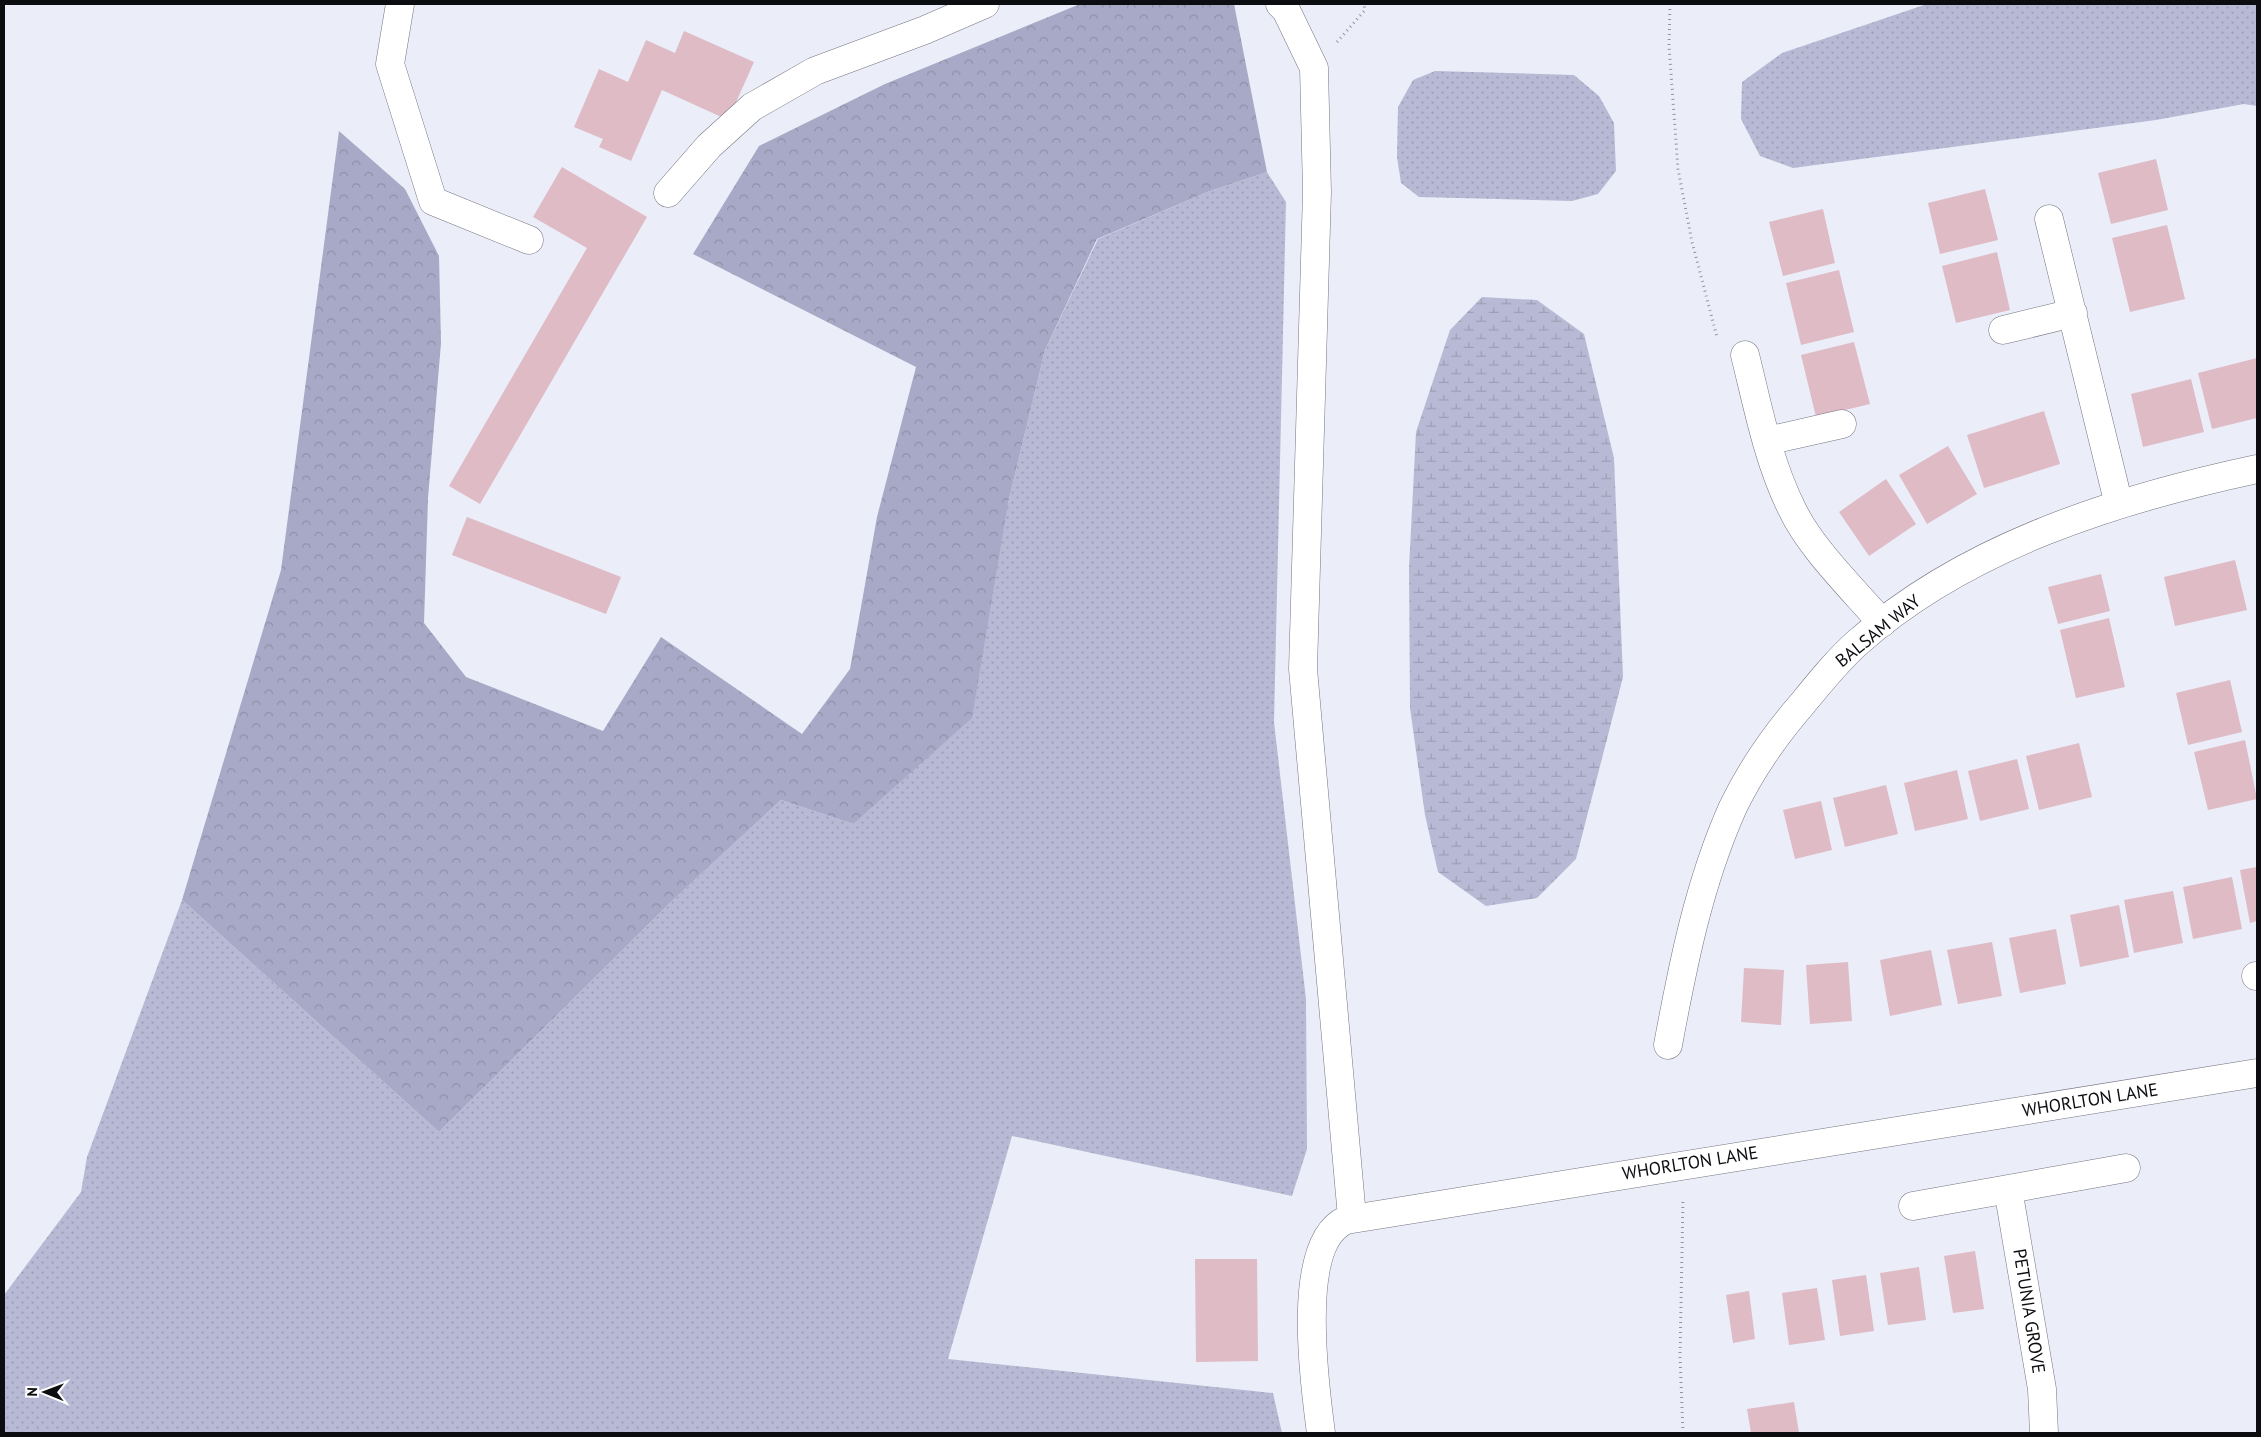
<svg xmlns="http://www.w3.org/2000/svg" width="2261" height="1437" font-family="'PT Sans',sans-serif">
<defs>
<pattern id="grass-dots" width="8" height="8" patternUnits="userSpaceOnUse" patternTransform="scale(1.25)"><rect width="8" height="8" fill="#b8bad5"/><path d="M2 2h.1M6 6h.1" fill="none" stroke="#9d9fb6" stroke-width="1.8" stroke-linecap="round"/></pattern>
<pattern id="forest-crowns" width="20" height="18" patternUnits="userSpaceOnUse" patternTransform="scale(1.25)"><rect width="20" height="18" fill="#a7a9c6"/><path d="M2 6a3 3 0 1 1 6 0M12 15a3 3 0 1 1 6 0" fill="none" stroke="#8f90a9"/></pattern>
<pattern id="wetland-marsh" width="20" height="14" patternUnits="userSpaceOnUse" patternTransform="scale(1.25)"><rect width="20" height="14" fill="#b8bad5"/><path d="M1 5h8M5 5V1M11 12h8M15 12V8" fill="none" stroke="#9d9fb6"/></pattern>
</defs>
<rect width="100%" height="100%" fill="#ebedf9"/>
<path fill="url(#grass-dots)" d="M1927 4H2257V106L2244 104 2156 120 1793 168 1760 156 1741 119 1742 82 1782 53Z
M1435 71 1574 75 1599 96 1614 123 1616 171 1598 194 1572 201 1419 197 1401 183 1397 157 1398 107 1413 80Z
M1267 172 1286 202 1274 722 1306 999 1307 1149 1292 1196 1012 1136 948 1359 1273 1393 1282 1433H4V1295L81 1192 87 1157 182 900 439 1132 672 901 781 800 853 824 1008 503 1045 350 1098 239 1210 191Z"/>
<path fill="url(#forest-crowns)" d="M1080 4H1234L1267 172 1210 191 1097 239 1045 350 1008 503 972 718 853 824 781 800 672 901 439 1132 182 900 281 570 339 131 405 189 439 256 441 343 428 498 424 623 466 677 603 731 661 637 802 734 850 669 877 517 916 367 693 254 759 146 885 84Z"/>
<path fill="url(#wetland-marsh)" d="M1482 297 1537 300 1584 334 1614 458 1623 677 1576 859 1537 898 1486 906 1438 872 1425 815 1410 708 1409 568 1416 432 1450 330Z"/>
<path fill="#debbc5" d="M684 31 754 62 728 120 662 90 631 161 599 147 603 139 574 127 599 69 628 82 646 40 675 53Z
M2156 159 2168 210 2111 224 2098 173Z
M562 167 647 217 480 504 449 486 587 248 533 217Z
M1985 189 1998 240 1940 254 1928 203Z
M1823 209 1835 263 1783 276 1769 222Z
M2167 225 2185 299 2130 312 2112 238Z
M1997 252 2010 310 1956 323 1942 266Z
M1839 270 1854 332 1801 345 1786 283Z
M1854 342 1870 404 1816 417 1801 355Z
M2257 358V418L2212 429 2198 373Z
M2191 379 2204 432 2143 447 2131 394Z
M2044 411 2060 464 1984 488 1967 435Z
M1948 446 1977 494 1927 524 1899 475Z
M1886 479 1916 524 1869 556 1839 512Z
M467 517 621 577 606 614 452 555Z
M2235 560 2247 610 2175 626 2164 577Z
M2101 574 2110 611 2058 624 2048 587Z
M2109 618 2125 687 2076 698 2060 630Z
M2230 680 2242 732 2188 745 2176 693Z
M2245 740 2257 799 2208 810 2194 752Z
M2079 743 2092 797 2039 810 2026 756Z
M2017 759 2029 809 1980 821 1968 771Z
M1957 770 1968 819 1915 831 1904 783Z
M1886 785 1898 834 1845 847 1833 798Z
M1821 801 1832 850 1795 859 1783 810Z
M2257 867V921L2250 923 2240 870Z
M2232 877 2242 929 2193 939 2183 887Z
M2173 891 2183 943 2134 953 2124 900Z
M2119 905 2129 957 2080 967 2070 915Z
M2056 929 2066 984 2020 993 2009 938Z
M1992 942 2002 996 1958 1004 1947 950Z
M1931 950 1942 1005 1890 1016 1880 960Z
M1848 962 1852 1021 1810 1024 1806 965Z
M1744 968 1784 970 1781 1025 1741 1022Z
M1975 1251 1984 1309 1953 1313 1944 1256Z
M1195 1259H1257L1258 1361 1196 1362Z
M1919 1267 1926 1320 1888 1325 1880 1273Z
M1866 1275 1874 1331 1840 1336 1832 1280Z
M1817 1288 1825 1340 1789 1345 1782 1293Z
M1749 1291 1755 1339 1733 1343 1726 1295Z
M1794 1402 1799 1433H1751L1747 1409Z"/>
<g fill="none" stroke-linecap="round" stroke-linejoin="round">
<g stroke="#747580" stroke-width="29">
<path id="minor" d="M400 4 390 64 433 201 529 240
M1280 4 1286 10 1314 68 1317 192 1303 669 1352 1217
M668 193 709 146 752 107 815 71 925 30 985 4
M2049 219 2119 505
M2003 330 2073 313
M1745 355C1758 407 1768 461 1792 509 1811 549 1853 589 1882 623
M1767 441 1842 424
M2256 976H2257
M1668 1045C1683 964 1699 883 1733 807 1751 770 1776 734 1803 703 1820 682 1837 661 1857 643 1966 546 2117 499 2257 469
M2008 1189 2042 1389 2044 1433
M1913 1206 2126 1168
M1321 1433C1315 1387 1294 1243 1346 1220L2257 1073"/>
</g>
<path stroke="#92949d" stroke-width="3" stroke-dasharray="1 4" stroke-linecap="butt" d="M1670 4 1669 46 1678 169 1692 242 1717 337
M1337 42 1365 10 1364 4
M1683 1433 1680 1356 1683 1199"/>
<use href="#minor" stroke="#fff" stroke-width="28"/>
</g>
<g text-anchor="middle" stroke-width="4" stroke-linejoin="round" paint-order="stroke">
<g font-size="18" fill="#0c0d11" stroke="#fff">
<text transform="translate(1878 631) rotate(-39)" y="6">BALSAM WAY</text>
<text transform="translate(2090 1100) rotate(-9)" y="6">WHORLTON LANE</text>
<text transform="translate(1690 1163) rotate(-9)" y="6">WHORLTON LANE</text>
<text transform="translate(2029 1311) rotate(81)" y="6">PETUNIA GROVE</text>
</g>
</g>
<rect width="2261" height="1437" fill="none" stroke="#0c0d11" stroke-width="10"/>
<g transform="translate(45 1392) rotate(271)" stroke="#ffffff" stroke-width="4" paint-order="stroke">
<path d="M0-4L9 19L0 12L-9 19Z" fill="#0c0d11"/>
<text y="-8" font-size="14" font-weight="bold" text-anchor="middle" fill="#0c0d11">N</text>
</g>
</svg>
